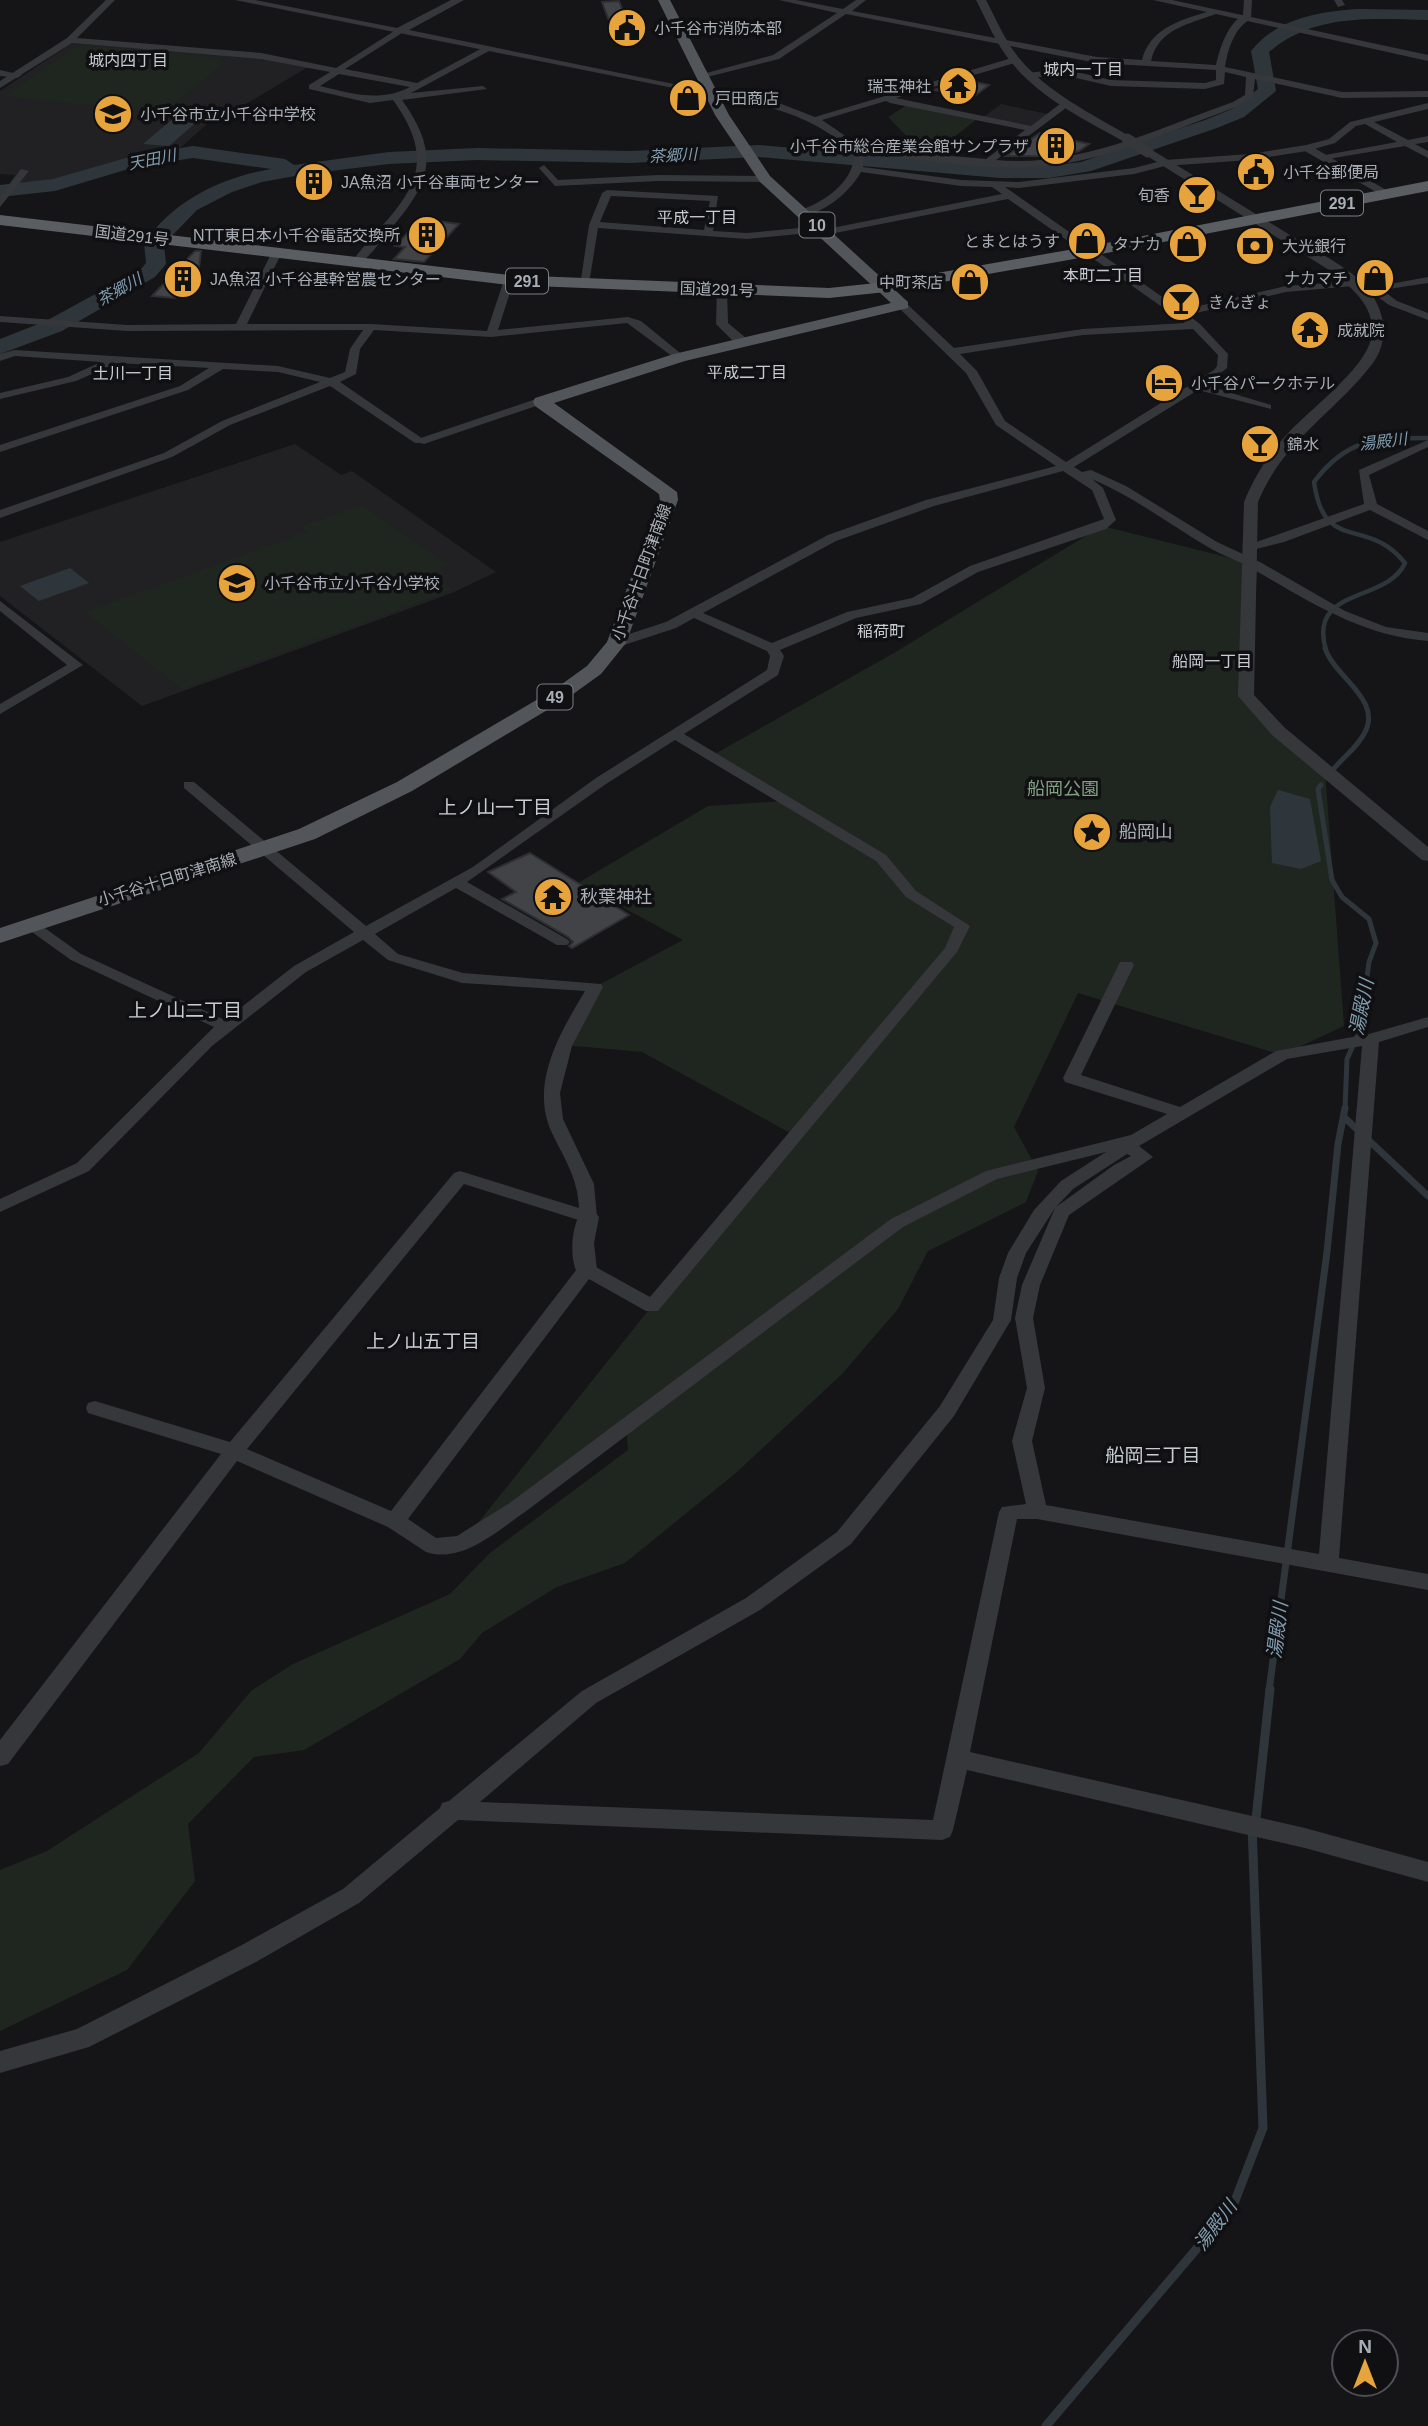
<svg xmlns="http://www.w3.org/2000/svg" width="1428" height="2426" font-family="Helvetica,'Noto Sans JP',sans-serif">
<rect width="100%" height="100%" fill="#151517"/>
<path fill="#212124" d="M72 43 257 57 308 67 236 110 215 117 180 148 139 156 75 176 7 187 15 175 0 174V91Z
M1001 104 1028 110 1049 114 1030 127 982 118Z
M295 444 341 475 352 471 496 572 452 593 142 706 0 596V542Z"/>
<path fill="#1f2620" d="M79 45 217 57 224 63 162 113 5 96Z
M907 105 977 119 930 156 920 150 888 117Z
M360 505 447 564 439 569 438 578 452 590 182 689 85 612 308 532 301 527Z
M1102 526 1258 565 1246 696 1325 770 1344 1026 1282 1055 1078 993 1014 1127 1038 1171 1026 1202 928 1251 898 1309 842 1374 737 1472 625 1563 557 1587 482 1633 460 1659 304 1750 254 1757 188 1824 195 1881 127 1970 0 2031V1870L47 1851 199 1753 251 1691 293 1664 450 1594 490 1553 628 1450 626 1424 461 1544 652 1306 794 1135 642 1052 563 1045 595 987 683 940 578 883 708 806 783 801 711 756 894 653Z"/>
<path fill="#2e363c" d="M175 117 200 119 169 146 143 144Z
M70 568 89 583 39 601 20 586Z
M1278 790 1310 799 1321 861 1301 869 1272 863 1270 807Z"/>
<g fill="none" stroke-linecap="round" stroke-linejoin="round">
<path stroke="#2e363c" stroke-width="4.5" d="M1326 650C1307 587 1387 603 1405 563 1367 515 1324 555 1314 482 1347 438 1376 438 1428 438"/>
<path stroke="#2e363c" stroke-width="5" d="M1325 648C1334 677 1384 700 1364 734 1356 749 1341 759 1331 772
M1321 785 1318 789 1332 880 1342 897 1369 919 1376 943 1369 962 1360 1030 1347 1059 1345 1109"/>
<path stroke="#2e363c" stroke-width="7" d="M1345 1118 1428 1196
M1269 1691 1327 1252 1338 1144 1345 1108"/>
<path stroke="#2e363c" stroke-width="9" d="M1046 2426 1233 2206 1263 2128 1252 1825 1256 1819 1270 1689"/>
<path fill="#2e363c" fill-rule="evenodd" d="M1360 9 1428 10V20C1371 19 1315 13 1269 52L1276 91 1244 117 1217 128 1091 171 1049 178H1000L759 157 630 163 477 160 389 164 306 174 262 182 232 192 197 210 164 244 166 264 155 277 62 331 0 354V339L46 321 141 269 146 263 144 243C174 200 221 178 271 169L193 158 135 167 55 191 0 197V185L53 179 133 156 193 146 285 159 294 165 389 152 477 148 630 151 759 145 1000 166H1049L1081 162 1205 120 1232 109 1258 89 1251 51C1277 18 1321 11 1360 9Z"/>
</g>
<path fill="#424347" stroke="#2f2f33" stroke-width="2" d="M619 1 626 19H638L645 35 615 37 602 2Z
M966 80 989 85 973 97 934 90Z
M1040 133 1089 144 1079 151 1057 156H1006Z
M421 219 459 224 424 262 394 259 405 247 395 246Z
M195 251H201L197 285 175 298 152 296Z
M530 853 629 915 572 948 569 946 573 942 568 937 502 899 516 892 488 872Z"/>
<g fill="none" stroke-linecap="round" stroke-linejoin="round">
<path fill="#36373b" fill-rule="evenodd" d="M106 0H115L77 38 261 53 336 68 399 28 402 33 345 69 417 83 486 46 489 51 411 93 483 86 487 89 402 100C442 156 430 184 387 233 379 243 369 259 357 264L352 261C397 204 448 176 393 100L370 103 309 89V85L330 72 261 59 72 43 0 88V81L67 38ZM339 74 410 87C379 103 351 93 320 86Z
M779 0H796L843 9 856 0H866L852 11 1097 57 1142 60C1150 27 1184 19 1213 10L1216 14C1189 24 1158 29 1151 61L1216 65C1220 48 1227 25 1243 15L1244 0H1252L1251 19C1235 27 1228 48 1225 67L1342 92 1428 91V97L1342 98 1255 79 1253 96 1239 106C1180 127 1119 156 1056 165 994 173 927 160 864 154L863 167 961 180 1019 182 1134 168 1165 160 1250 154 1306 145 1329 139 1350 122 1428 103V109L1374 122 1408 140 1428 136V142L1415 144 1428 151V158L1405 146 1322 160V156L1325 155 1397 142 1365 124 1356 126 1335 143 1307 151 1250 160 1165 166 1134 174 1019 188 1005 187 1181 310 1286 286 1357 281 1358 283 1353 286 1286 292 1188 315 1200 324 1228 354 1227 368 1205 385 1271 405V409L1198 390 1074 467 1082 472 1091 470 1126 486 1217 542 1260 562 1345 611 1386 627 1428 633V641C1362 636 1312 603 1256 571 1241 561 1223 556 1208 547 1169 524 1134 497 1092 479L1103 488 1116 520 1106 529 978 572 921 604 856 618 780 650 784 656 778 675 684 734 886 855 916 891 970 926 957 952 658 1311H646L589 1279 408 1519 436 1538 457 1536 511 1502 891 1219 986 1171 1131 1135 1167 1114 1065 1082 1063 1078 1120 962H1132L1134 965 1081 1075 1180 1107 1276 1051 1369 1034 1428 1017V1027L1379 1042 1339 1558 1428 1574V1590L1037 1519H1017L970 1752 1305 1828 1428 1862V1882L1305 1848 967 1770 953 1830 950 1837 942 1840 458 1820 359 1903 256 1962 89 2047 0 2073V2051L77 2029 240 1946 343 1889 440 1808 442 1803 449 1801 582 1691 746 1598 837 1532 940 1406 993 1320 999 1278 1008 1253 1034 1210 1061 1181 1106 1152 997 1179 903 1227 525 1512C497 1531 462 1564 426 1552L388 1527 237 1461 8 1764 0 1766V1740L221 1454 88 1413 86 1408 88 1403 95 1401 230 1442 454 1173 460 1171 579 1208C578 1178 564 1158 552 1133 529 1084 560 1033 585 991L462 983 388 960 363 940 306 972 212 1046 89 1171 0 1212V1199L77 1163 214 1027 71 960 25 927 22 924 25 921H35L81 954 225 1020 294 966 354 932 184 788V782H194L366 926 473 867 596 778 767 670 770 656 767 651 694 618 676 628 621 646H611V640L666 622 828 535 926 500 1056 466 996 425 966 373 898 307V303H906L954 348 1083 329 1185 323 1008 199 825 235 820 232 747 239 598 228 589 284 580 286 589 225 602 193 607 190 718 196 713 231 747 233 822 226 827 229 1002 194 992 187 961 186 861 172C851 191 821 217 799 215V211C827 200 853 183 855 152 801 109 769 107 705 94V90L771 100 815 117 1015 57 1018 62 896 98 1031 126 1064 101H1070V105L996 160C1078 168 1157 129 1233 102L1245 95 1246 77 1225 72 1224 84 1205 89 1111 86 1063 75 1030 78 1027 73 1063 69 1111 80 1205 83 1216 80V70L1097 63 846 14 779 59 699 79V75L773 55 837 13ZM886 101 890 103 1025 130 986 159 863 148 822 120ZM611 196 710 201 704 230 600 222ZM1193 329 1218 355 1217 366 1214 370 1066 462 1005 421 977 371 960 354 1083 335ZM1063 471 1092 490 1104 519 970 566 912 598 847 612 772 643 703 613 836 541 934 506ZM675 740 876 861 906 897 954 927 945 948 650 1297 592 1265H580L391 1511 247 1449 464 1184 588 1223 594 1221 597 1217 594 1184 563 1119 560 1093 572 1046 603 987 601 984 463 973 398 954 375 934 456 888 557 945H567L570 942 567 939 467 882 606 784ZM1362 1046 1319 1554 1046 1505 1032 1441 1045 1388 1033 1318 1040 1285 1069 1215 1153 1157 1139 1146 1287 1059ZM1127 1154 1131 1156 1114 1165 1056 1207 1073 1189ZM1055 1208 1022 1285 1015 1318 1027 1388 1012 1441 1026 1504 1002 1507 999 1512 933 1820 480 1802 596 1703 760 1610 851 1544 954 1416 1011 1320 1017 1278 1026 1253Z
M1334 0H1342L1345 5 1338 7Z
M544 165 558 180 658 175 765 176 770 179 765 182 658 181 555 186 539 168Z
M21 169 29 171 0 207V197Z
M277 249 282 252 247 324H371L487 331 504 280 509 277 514 280 498 330 628 317 641 321 685 357 676 359 627 323 491 337 374 330 360 349 356 374 340 382 423 439V443H415L330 386 230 425 172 457 0 518V510L164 453 222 421 320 382 278 372 223 369 188 390 0 452V445L180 386 209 368 117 363 76 381 0 399V393L68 377 101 362 15 356 0 361V354L14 350 278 366 330 378 345 372 350 349 363 330 127 331 0 322V316L127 325 236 324 272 252Z
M1428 277V283L1382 290 1397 301 1428 313V320L1389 305 1371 292 1362 293 1357 290Z
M1428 440V447L1369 475 1377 504 1428 531V540L1370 510 1284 542 1248 551 1242 547 1364 504 1359 470Z
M0 601 83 665 0 714V704L67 665 0 611Z"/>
<path fill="#36373b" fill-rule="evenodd" d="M235 0H255L397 28 451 0H464L409 30 713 92 708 95Z
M976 0H986C996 19 1005 41 1019 58 1048 93 1092 114 1131 137V141H1123C1084 119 1040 98 1011 62 996 44 987 21 976 0Z
M1153 0H1172L1428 55V61Z
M0 70 22 75 17 78 0 76Z
M1303 146H1311L1393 194 1383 196 1303 150Z
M1144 150H1152C1201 180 1249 210 1298 240 1320 254 1351 268 1368 289 1385 311 1390 339 1373 363 1334 414 1284 439 1258 502L1254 695 1284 727 1428 847V861L1422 860 1272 735 1238 696 1244 502C1255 475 1270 452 1290 431 1312 408 1365 368 1371 339 1378 307 1350 286 1329 270L1144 154Z
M717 286 727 289 728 323 746 338V344H736L716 324Z
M536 399 548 402 424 444 412 441Z
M588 1210 595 1212 599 1217 594 1243 597 1270 594 1275H578C569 1259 571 1228 581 1212Z"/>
<path fill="#52555a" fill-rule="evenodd" d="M658 0H670L729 115 770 176 908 302V308L685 361 554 403 677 492 678 500 626 643 601 674 569 697 412 791 315 839 0 943V928L299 829 397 782 555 689 587 666 607 642 660 500 659 494 535 406 533 402 535 398 674 354 891 303 760 182 715 115Z"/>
<path fill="#5a5e63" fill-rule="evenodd" d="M1428 181V191L1091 256 886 292 829 298 509 285 0 225V215L509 275 829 288 886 282 1091 246Z"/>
<path stroke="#36373b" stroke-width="11" d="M1127 139 1148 152"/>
</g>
<defs>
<g id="civic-disc" transform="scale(2.0125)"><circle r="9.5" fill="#e7a33c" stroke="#101012"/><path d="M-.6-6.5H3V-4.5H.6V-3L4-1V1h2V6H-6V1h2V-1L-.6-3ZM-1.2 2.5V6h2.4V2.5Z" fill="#111"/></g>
<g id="temple-disc" transform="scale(2.0125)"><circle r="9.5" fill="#e7a33c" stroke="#101012"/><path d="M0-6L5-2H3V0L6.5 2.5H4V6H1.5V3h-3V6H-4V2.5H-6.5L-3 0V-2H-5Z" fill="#111"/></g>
<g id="shop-disc" transform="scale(2.0125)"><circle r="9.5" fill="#e7a33c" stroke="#101012"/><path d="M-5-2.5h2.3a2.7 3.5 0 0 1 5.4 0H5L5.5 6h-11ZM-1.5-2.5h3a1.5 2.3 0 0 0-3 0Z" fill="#111"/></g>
<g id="school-disc" transform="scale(2.0125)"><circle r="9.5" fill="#e7a33c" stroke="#101012"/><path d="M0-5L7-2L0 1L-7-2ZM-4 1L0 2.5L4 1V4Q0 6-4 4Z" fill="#111"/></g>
<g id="building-disc" transform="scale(2.0125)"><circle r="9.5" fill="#e7a33c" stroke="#101012"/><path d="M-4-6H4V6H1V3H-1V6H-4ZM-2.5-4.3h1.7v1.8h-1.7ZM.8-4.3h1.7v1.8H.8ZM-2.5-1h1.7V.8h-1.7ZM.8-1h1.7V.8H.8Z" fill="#111"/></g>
<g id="bar-disc" transform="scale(2.0125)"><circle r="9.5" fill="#e7a33c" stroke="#101012"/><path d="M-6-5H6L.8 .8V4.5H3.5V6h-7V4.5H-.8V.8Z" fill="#111"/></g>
<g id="bank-disc" transform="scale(2.0125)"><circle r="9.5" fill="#e7a33c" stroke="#101012"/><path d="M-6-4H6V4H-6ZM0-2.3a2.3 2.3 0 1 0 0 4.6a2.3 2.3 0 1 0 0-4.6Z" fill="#111"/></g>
<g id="hotel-disc" transform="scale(2.0125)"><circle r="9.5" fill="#e7a33c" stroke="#101012"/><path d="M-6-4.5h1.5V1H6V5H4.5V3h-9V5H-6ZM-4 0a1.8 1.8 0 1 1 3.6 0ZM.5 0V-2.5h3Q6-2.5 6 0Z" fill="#111"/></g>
<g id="sight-disc" transform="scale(2.0125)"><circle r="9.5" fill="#e7a33c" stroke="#101012"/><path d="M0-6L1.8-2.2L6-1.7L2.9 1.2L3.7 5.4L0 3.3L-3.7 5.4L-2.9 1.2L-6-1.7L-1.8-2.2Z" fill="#111"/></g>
</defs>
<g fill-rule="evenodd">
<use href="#civic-disc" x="627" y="28"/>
<use href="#temple-disc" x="958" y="86"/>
<use href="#shop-disc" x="688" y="98"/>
<use href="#school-disc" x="113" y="114"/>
<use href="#building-disc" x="1056" y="146"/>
<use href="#civic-disc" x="1256" y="172"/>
<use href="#building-disc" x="314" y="182"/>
<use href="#bar-disc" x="1197" y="195"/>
<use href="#building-disc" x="427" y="235"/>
<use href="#shop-disc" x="1087" y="241"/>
<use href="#shop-disc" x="1188" y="244"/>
<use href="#bank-disc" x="1255" y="246"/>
<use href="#shop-disc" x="1375" y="278"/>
<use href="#building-disc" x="183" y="279"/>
<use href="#shop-disc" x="970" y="282"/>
<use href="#bar-disc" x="1181" y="302"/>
<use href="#temple-disc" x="1310" y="330"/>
<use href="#hotel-disc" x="1164" y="383"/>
<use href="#bar-disc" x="1260" y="444"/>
<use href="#school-disc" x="237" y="583"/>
<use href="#sight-disc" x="1092" y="832"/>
<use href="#temple-disc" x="553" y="897"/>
</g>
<g text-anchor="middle" stroke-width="7" stroke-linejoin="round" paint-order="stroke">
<g font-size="16" fill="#a8adb6" stroke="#101012" text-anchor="start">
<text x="654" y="34">小千谷市消防本部</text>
<text x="931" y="92" text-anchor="end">瑞玉神社</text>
<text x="715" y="104">戸田商店</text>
<text x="140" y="120">小千谷市立小千谷中学校</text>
<text x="1029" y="152" text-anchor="end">小千谷市総合産業会館サンプラザ</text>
<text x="1283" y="178">小千谷郵便局</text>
<text x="341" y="188">JA魚沼 小千谷車両センター</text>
<text x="1170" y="201" text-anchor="end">旬香</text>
<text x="400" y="241" text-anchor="end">NTT東日本小千谷電話交換所</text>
<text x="1060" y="247" text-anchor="end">とまとはうす</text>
<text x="1161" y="250" text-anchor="end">タナカ</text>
<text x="1282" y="252">大光銀行</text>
<text x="1348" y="284" text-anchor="end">ナカマチ</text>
<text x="210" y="285">JA魚沼 小千谷基幹営農センター</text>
<text x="943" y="288" text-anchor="end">中町茶店</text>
<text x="1208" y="308">きんぎょ</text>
<text x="1337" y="336">成就院</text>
<text x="1191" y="389">小千谷パークホテル</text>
<text x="1287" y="450">錦水</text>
<text x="264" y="589">小千谷市立小千谷小学校</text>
</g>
<g font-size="16" fill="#c8ccd2" stroke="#101012">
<text x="128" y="66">城内四丁目</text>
<text x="1083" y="75">城内一丁目</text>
<text x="697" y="223">平成一丁目</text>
<text x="1103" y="281">本町二丁目</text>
<text x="747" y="378">平成二丁目</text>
<text x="133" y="379">土川一丁目</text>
<text x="881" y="637">稲荷町</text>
<text x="1212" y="667">船岡一丁目</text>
</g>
<g font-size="16" font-style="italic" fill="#809caf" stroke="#101012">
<text transform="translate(673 155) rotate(-3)" y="6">茶郷川</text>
<text transform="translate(152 159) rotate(-11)" y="6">天田川</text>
<text transform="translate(119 289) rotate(-29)" y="6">茶郷川</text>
<text transform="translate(1383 441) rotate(-7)" y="6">湯殿川</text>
</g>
<g fill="#101012" stroke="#7a7e85" stroke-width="2">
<rect x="1321" y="190.5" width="42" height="25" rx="5"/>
<rect x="799.5" y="212.5" width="35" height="25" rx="5"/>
<rect x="506" y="268.5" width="42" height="25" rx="5"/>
<rect x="537.5" y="684.5" width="35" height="25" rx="5"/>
</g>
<g font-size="16" font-weight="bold" fill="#a8adb6">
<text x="1342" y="209">291</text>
<text x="817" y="231">10</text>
<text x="527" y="287">291</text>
<text x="555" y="703">49</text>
</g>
<g font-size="16" fill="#a8adb6" stroke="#101012">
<text transform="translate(132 235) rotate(7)" y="6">国道291号</text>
<text transform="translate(717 289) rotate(2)" y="6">国道291号</text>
<text transform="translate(641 572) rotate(-70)" y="6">小千谷十日町津南線</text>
<text transform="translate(167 879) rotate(-17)" y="6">小千谷十日町津南線</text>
</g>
<g font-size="18" fill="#80a080" stroke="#101012">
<text x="1063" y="795">船岡公園</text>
</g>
<g font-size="18" fill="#a8adb6" stroke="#101012" text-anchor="start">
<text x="1119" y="838">船岡山</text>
<text x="580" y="903">秋葉神社</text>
</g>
<g font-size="19" fill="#c8ccd2" stroke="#101012">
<text x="495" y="814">上ノ山一丁目</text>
<text x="185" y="1017">上ノ山二丁目</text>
<text x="423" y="1348">上ノ山五丁目</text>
<text x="1153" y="1462">船岡三丁目</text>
</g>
<g font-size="19" font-style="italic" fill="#809caf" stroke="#101012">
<text transform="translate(1361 1007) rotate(-79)" y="7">湯殿川</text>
<text transform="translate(1277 1630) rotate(-83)" y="7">湯殿川</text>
<text transform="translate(1215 2225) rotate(-53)" y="7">湯殿川</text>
</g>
</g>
<g transform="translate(1365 2363)"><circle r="33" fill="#101012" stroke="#4d4f54" stroke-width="2"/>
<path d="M0-5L12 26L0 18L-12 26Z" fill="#e7a33c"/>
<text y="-10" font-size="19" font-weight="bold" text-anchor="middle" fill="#a8adb6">N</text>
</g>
</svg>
